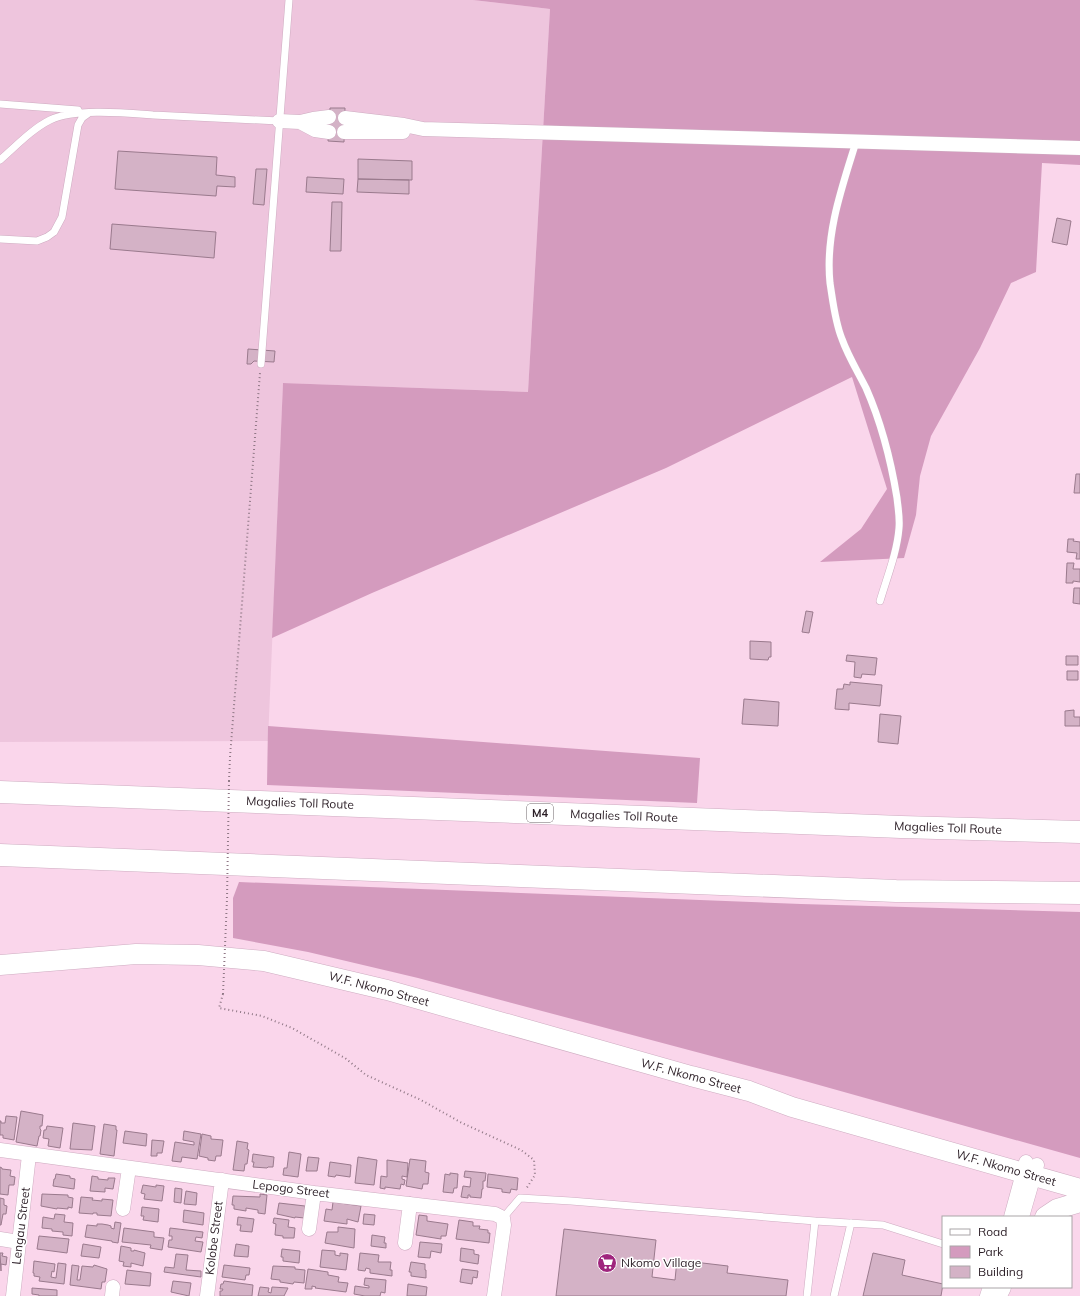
<svg xmlns="http://www.w3.org/2000/svg" width="1080" height="1296" font-family="Mulish,sans-serif">
<rect width="100%" height="100%" fill="#fad6eb"/>
<path fill="#eec5dd" d="M0 0H473L550 9 528 392 283 383 268 741 0 742Z"/>
<path fill="#d49bbe" d="M473 0H1080V165L1042 163 1036 272 1011 283 980 348 931 436 920 476 916 515 904 558 820 562 861 529 887 489 852 377 666 468 372 593 272 638 283 383 528 392 550 9Z
M268 726 700 758 697 803 267 785Z
M239 882 801 904 1080 912V1158L794 1078 418 978 308 952 233 938V898Z"/>
<path fill="#d4b2c6" stroke="#9a7a8d" d="M330 108H345L344 142 328 141Z
M118 151 217 157 216 175 235 177V187L217 186 216 196 115 189Z
M358 159 412 161V180L358 179Z
M256 169H267L264 205 253 204Z
M307 177 344 179 343 194 306 192Z
M358 179 409 180V194L357 192Z
M332 202H342L341 251H330Z
M1057 218 1071 221 1067 245 1052 242Z
M112 224 216 232 214 258 110 249Z
M248 349 275 351 274 362 254 361 251 364H247Z
M1076 474H1080V493H1074Z
M1068 539H1074L1073 541 1080 542V559H1076L1077 553 1067 552Z
M1067 563H1074L1073 569H1080V582L1073 581V583H1066Z
M1074 588H1080V604L1073 603Z
M806 611 813 612 809 633 802 632Z
M750 641 771 642V657H769L768 660 750 659Z
M847 655 877 658 875 675 862 674 861 678 854 677 855 662 846 661Z
M1066 656H1078V665H1066Z
M1067 671H1078V680H1067Z
M850 682 882 685 880 706 849 703V710L835 709 837 689H843L844 684 850 685Z
M744 699 779 702 778 726 742 724Z
M1074 710V717H1080V726H1065V711Z
M880 714 901 716 898 744 878 742Z
M21 1111 43 1115 42 1126H40V1129L41 1130 40 1136H39L37 1146 16 1142Z
M6 1116 17 1117 14 1140 3 1138V1135H0V1121H1V1123H5Z
M73 1123 95 1126 92 1150 70 1149Z
M104 1124 116 1126V1130H117L114 1156 100 1154Z
M47 1126 63 1128 60 1148 48 1146 49 1139 43 1138 44 1130H46Z
M125 1131 147 1134 146 1146 123 1143Z
M184 1131 201 1134 197 1159 182 1157 181 1162 172 1161 175 1142 194 1145V1142L183 1140Z
M202 1134 211 1136V1139L223 1140 221 1156H216L215 1161 208 1160V1158L199 1156Z
M152 1140 164 1141 162 1153H157V1156H151Z
M237 1141 248 1143 247 1149 249 1150 247 1164H245L244 1171 233 1170Z
M289 1152 301 1154 298 1177 283 1175 284 1168H287Z
M253 1154 274 1157 273 1167H268L267 1168 253 1167 254 1162H252Z
M308 1157 319 1158 317 1171H306Z
M358 1157 377 1160 374 1185 355 1183Z
M410 1159 426 1161 425 1172 429 1173 428 1184H423L422 1189 406 1186Z
M387 1160 408 1163 407 1177 402 1176V1179L405 1180 404 1185 401 1184 400 1189 385 1187V1189L380 1188 381 1176 387 1177Z
M330 1162 351 1165 350 1177 336 1175 335 1177 328 1176Z
M0 1167 2 1168V1169L11 1170 10 1176 15 1177 14 1185H9L8 1195 0 1194Z
M465 1171 486 1173 485 1181H483V1189H482L481 1198 470 1197V1195H468V1198L461 1197 463 1186 470 1187 471 1178 464 1177Z
M450 1173 458 1174 457 1188H454L453 1193 443 1192 445 1174 450 1175Z
M56 1174 70 1176V1178L75 1179 74 1189 53 1186 54 1179H55Z
M488 1174 518 1178 517 1190 511 1189 510 1193 502 1192V1189L487 1187Z
M92 1176 98 1177V1179L108 1180V1178H115L113 1189 105 1188V1192L90 1191Z
M143 1185 156 1187V1185L164 1186 162 1201 144 1199 145 1194 141 1193Z
M175 1188 182 1189 181 1203 174 1202Z
M186 1191 197 1193 196 1205 184 1204Z
M42 1194 68 1195V1197L73 1198 72 1208 68 1207V1209L57 1208V1209L41 1206Z
M260 1194 267 1195 265 1214 258 1213V1210L246 1208V1211L234 1209V1205H232L233 1196 260 1197Z
M81 1197 93 1198 92 1200 102 1201V1199L113 1200 111 1216 97 1215V1213H93V1214L79 1213Z
M0 1198 4 1199V1205L7 1206 6 1214H3L1 1225H0Z
M333 1202 361 1206 358 1222 347 1219V1224L324 1221 326 1209 332 1210Z
M279 1203 305 1206 304 1218 295 1217V1218L277 1214Z
M142 1207 159 1209 158 1222 143 1220 144 1216H141Z
M184 1210 204 1213 203 1225 183 1222Z
M55 1214 65 1215 64 1222 73 1223 72 1236 63 1235V1232L52 1231V1229L42 1228 43 1217 54 1219Z
M364 1214 375 1215 374 1225 363 1224Z
M419 1215 427 1216V1221L448 1224 446 1236H441V1239L416 1235Z
M238 1217 254 1219 252 1232 240 1231 241 1225H237Z
M274 1218 289 1220 288 1227 295 1228 294 1238H283V1236L275 1235 276 1224 273 1223Z
M459 1220 473 1222V1226H480L479 1229 488 1230V1233H490L489 1243 456 1239Z
M115 1222 121 1223 118 1243 112 1242V1241L85 1237 87 1225 97 1226V1224H102L108 1225 111 1226V1228L114 1229Z
M338 1227 355 1229 354 1248 325 1243 327 1232H338Z
M124 1228 154 1232V1237L164 1238 162 1250 150 1248 151 1245 122 1242Z
M170 1228 203 1232 202 1238 196 1237 195 1241 203 1242 201 1252 168 1247 169 1240H172V1236H169Z
M564 1229 656 1240 652 1277 675 1280 677 1260 728 1266 727 1273 788 1280 786 1296H556Z
M372 1235 385 1237 384 1243H386V1248L371 1246Z
M39 1236 69 1239 67 1253 37 1249Z
M420 1242 442 1244 441 1253 431 1251 430 1258 418 1257Z
M83 1244 101 1247 99 1258 81 1256Z
M236 1244 249 1246 248 1257 234 1256Z
M121 1246 131 1248V1251H134V1250L145 1253 143 1266 131 1263V1267L123 1266 124 1262 119 1261Z
M461 1248 474 1250V1254L479 1255 478 1264 460 1261Z
M282 1249 300 1251 299 1263 283 1261V1257H281Z
M322 1250 335 1251V1255L340 1256V1253L348 1254 346 1270 320 1267Z
M0 1253H3L2 1256 7 1257 6 1265 1 1264V1271Z
M360 1253 379 1255 378 1262H391L390 1270H392V1276L370 1273V1269L366 1268 365 1271 358 1270Z
M873 1253 905 1260 902 1275 943 1284 941 1296H863Z
M176 1254 188 1255 186 1270 201 1271V1277L164 1272 165 1267 174 1268Z
M34 1261 55 1264 54 1272 52 1271 51 1277 56 1278 58 1263 66 1264 64 1284 39 1281 40 1277 34 1276V1273H33Z
M411 1262 425 1264V1270H426V1278L411 1276V1272H409Z
M72 1265 79 1266 77 1280H80L82 1266 93 1267 94 1265 107 1269 105 1282H102L101 1289 70 1285Z
M224 1265 250 1268 249 1275H246L245 1280 222 1277Z
M273 1266 295 1267V1269L305 1270 304 1283 294 1282 293 1284 280 1282V1280L271 1279Z
M308 1269 328 1272V1275L339 1277 338 1282 348 1283 346 1292 315 1288 316 1287 312 1286V1289H305Z
M462 1269 478 1271 477 1278 473 1277 472 1284 460 1282Z
M127 1270 151 1273 150 1286 125 1284Z
M365 1278 386 1280 385 1293 381 1292 380 1296H365L354 1294 355 1286 369 1288V1286L364 1285Z
M173 1281 191 1283 189 1296 171 1292Z
M224 1281 253 1285 252 1296H220V1291H222L223 1289H220L221 1284H223Z
M408 1284 427 1287 426 1296H407Z
M260 1287 269 1288 268 1292 271 1293 272 1287 288 1288 284 1296H258Z
M32 1288 57 1290V1296H39V1295L32 1294Z"/>
<g fill="none" stroke-linecap="round" stroke-linejoin="round">
<g stroke="#ceacc1" stroke-width="8">
<path id="lane" d="M0 104 78 110
M856 142C842 187 825 234 830 283 833 302 835 322 842 339 848 356 858 372 866 388 881 422 891 461 897 498 898 508 900 518 899 528 897 553 887 577 880 601
M0 160C16 146 32 129 50 120 75 108 126 113 153 115 195 117 237 119 279 121
M0 239 37 241 47 237 54 232 62 217 78 125 82 118 89 113
M261 364 289 0
M503 1218 520 1198 571 1201 815 1221 883 1225 943 1244
M807 1296 815 1221
M834 1296 851 1223"/>
</g>
<g stroke="#ceacc1" stroke-width="15">
<path id="street" d="M345 118 404 125 423 129 1080 148
M279 121 300 122 313 119 329 117
M300 122 315 130 329 132
M344 132H403
M0 1150 314 1193 495 1214 503 1218 504 1225 494 1296
M123 1209 129 1168
M1011 1217 1026 1162
M1022 1217 1037 1165
M309 1229 314 1193
M0 1239 19 1242
M405 1243 410 1204
M13 1296 29 1155
M112 1296 113 1287
M207 1296 222 1180
M987 1296 990 1287"/>
</g>
<g stroke="#ceacc1" stroke-width="21">
<path id="secondary" d="M0 965 136 954 198 955 264 961 387 990 691 1076 749 1091 792 1107 1080 1189
M1045 1217 1057 1209 1080 1202
M999 1291 1001 1287"/>
</g>
<g stroke="#ceacc1" stroke-width="23">
<path id="highway" d="M0 792 901 827 1080 832
M0 855 896 891 1080 893"/>
</g>
<path stroke="#907886" stroke-width="2" stroke-dasharray="1 3" stroke-linecap="butt" d="M229 781 230 757 260 373
M223 994 219 1008 262 1016 292 1028 345 1058 366 1075 421 1100 462 1123 521 1150 534 1160 535 1175 526 1189"/>
<use href="#lane" stroke="#fff" stroke-width="7"/>
<use href="#street" stroke="#fff" stroke-width="14"/>
<use href="#secondary" stroke="#fff" stroke-width="20"/>
<use href="#highway" stroke="#fff" stroke-width="22"/>
<path stroke="#907886" stroke-width="2" stroke-dasharray="1 3" stroke-linecap="butt" d="M223 994 227 899 229 781"/>
</g>
<defs>
<g id="supermarket-disc" transform="scale(1)"><circle r="9.5" fill="#9f257d" stroke="#fff"/><path d="M-6-5.5h2.5l.6 2H6L4.5 2H-2.5L-4.4-4H-6ZM-1.5 3.2a1.3 1.3 0 1 0 .1 0ZM3 3.2a1.3 1.3 0 1 0 .1 0Z" fill="#fff"/></g>
</defs>
<g fill-rule="evenodd">
<use href="#supermarket-disc" x="607" y="1263"/>
</g>
<g text-anchor="middle" stroke-width="3" stroke-linejoin="round" paint-order="stroke">
<rect fill="#fff" stroke="#6b6267" stroke-width="1" x="527" y="804" width="26" height="18" rx="3"/>
<g font-size="11" font-weight="bold" fill="#2b1e26">
<text x="540" y="817">M4</text>
</g>
<g font-size="12" fill="#2b1e26" stroke="#fff">
<text transform="translate(300 803) rotate(2)" y="4">Magalies Toll Route</text>
<text transform="translate(624 816) rotate(2)" y="4">Magalies Toll Route</text>
<text transform="translate(948 828) rotate(2)" y="4">Magalies Toll Route</text>
<text transform="translate(379 989) rotate(15)" y="4">W.F. Nkomo Street</text>
<text transform="translate(691 1076) rotate(15)" y="4">W.F. Nkomo Street</text>
<text transform="translate(1006 1168) rotate(16)" y="4">W.F. Nkomo Street</text>
<text transform="translate(291 1189) rotate(7)" y="4">Lepogo Street</text>
<text transform="translate(21 1226) rotate(-83)" y="4">Lengau Street</text>
<text transform="translate(214 1238) rotate(-83)" y="4">Kolobe Street</text>
</g>
<g font-size="12" fill="#2b1e26" stroke="#fff" text-anchor="start">
<text x="621" y="1267">Nkomo Village</text>
</g>
</g>
<rect x="942" y="1216" width="130" height="72" fill="#ffffff" stroke="#aaa5a8"/>
<rect x="950" y="1229" width="20" height="6" fill="#ffffff" stroke="#aaa5a8"/>
<text x="978" y="1236" font-size="12" fill="#2b1e26">Road</text>
<rect x="950" y="1246" width="20" height="12" fill="#d49bbe" stroke="#aaa5a8"/>
<text x="978" y="1256" font-size="12" fill="#2b1e26">Park</text>
<rect x="950" y="1266" width="20" height="12" fill="#d4b2c6" stroke="#aaa5a8"/>
<text x="978" y="1276" font-size="12" fill="#2b1e26">Building</text>
</svg>
